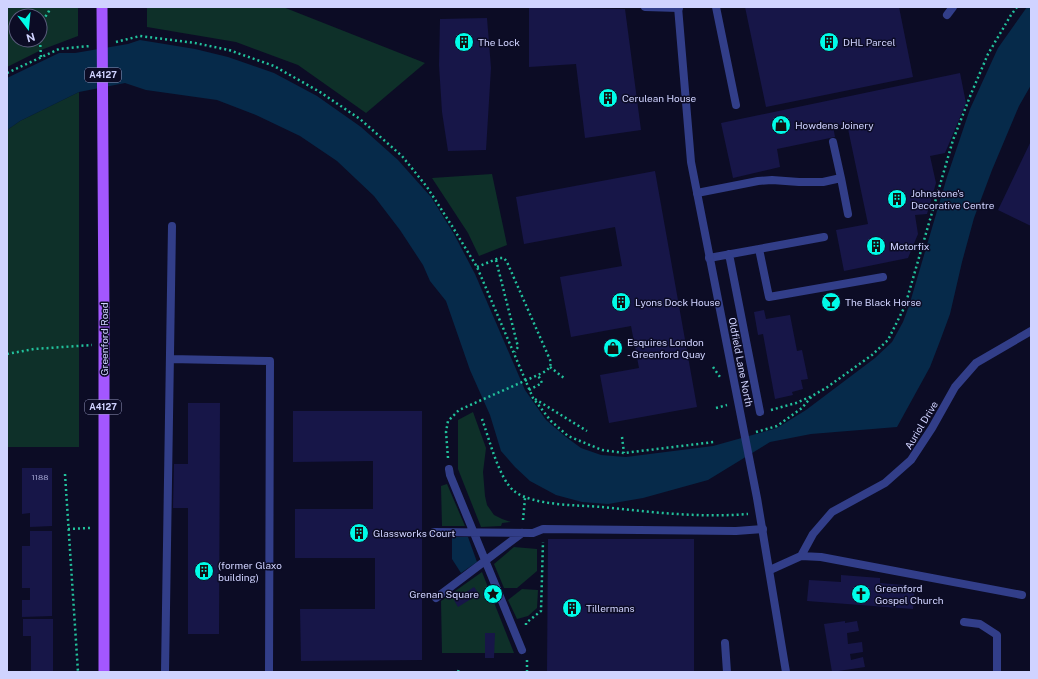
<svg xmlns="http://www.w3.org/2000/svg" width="1038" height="679" font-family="'Public Sans',sans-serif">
<rect width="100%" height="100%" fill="#0c0c25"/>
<path fill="#0e3029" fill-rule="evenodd" d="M7 7H78V36L41 50 7 67ZM16 16H40V40H16Z
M147 7H283L425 63 366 113 298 65 236 42 147 27Z
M79 92V447H7V130L20 121Z
M492 174 507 245 479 256 468 233 432 178Z
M473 412 486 448 483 472 485 496 487 505 494 515 502 519 511 522 502 523 501 526 481 527 458 469V420Z
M447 484 465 526H442L441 486Z
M514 547 537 549V571L517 588H504L494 564Z
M482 572 514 653H442L441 601Z
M522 589 538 590 537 608 528 616 517 619 508 600Z"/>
<path fill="#062a4a" d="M1027 7H1031V85L1019 106 992 170 974 218 962 262 950 314 940 341 930 367 897 427 811 434 770 442 708 480 643 498 608 504 582 502 556 495 530 481 515 467 501 451 490 415 470 370 446 301 430 281 423 265 400 230 374 196 337 161 300 136 256 115 217 100 146 90 125 83 79 92 20 121 7 130V78L59 53H75L128 44 140 40 195 49 228 57 274 73 317 96 361 127 398 160 431 197 454 234 475 274 525 390 546 420 566 437 581 448 601 455 626 457 713 446 777 428 806 410 875 358 892 342 903 322 909 306 947 177 970 109 998 48Z
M452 537H468L477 562 461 573 452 559Z"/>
<path fill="#171648" d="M529 7 625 9 641 130 585 138 576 64 529 67Z
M745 7H899L913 77 766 107Z
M487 18 491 68 486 150 448 151 442 112 439 65 440 19Z
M960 73 966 103 945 153 930 156 936 183 927 214 915 215 918 234 908 258 844 271 836 230 868 224 847 124 833 126 835 137 777 149 780 167 733 178 721 123Z
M1031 141V226L998 210Z
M655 171 697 407 609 423 600 375 639 368 631 326 571 337 560 277 622 266 615 227 524 244 516 197Z
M764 310 766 319 790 315 797 351 802 350 808 379 801 380 803 389 792 392 793 395 775 399 763 334 758 335 754 312Z
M188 403H220L219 634H188V508H173L174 464H188Z
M293 411H422V660L301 661 300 609H375V558H295V509H373V461L293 462Z
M22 468H52V526L30 527V513L22 514Z
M30 531H52V616L22 617V600H30V588H22V546H30Z
M548 539H694V672H547Z
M841 575 880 578V583L915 586 913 609 807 601 809 580 841 582Z
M474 587 479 594 458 607 454 600Z
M23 619H53V672H31V636H23Z
M845 621V623L857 621 859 631 847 633 848 644 862 642 863 652 850 654 851 660 863 657 865 667 832 672 824 624Z
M485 633H495L494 658H485Z"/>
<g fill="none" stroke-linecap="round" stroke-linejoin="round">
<path stroke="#22c19c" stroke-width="2.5" stroke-dasharray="2 3" stroke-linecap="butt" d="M40 25 49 11 50 7
M40 40 41 57
M116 42 140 36 195 43 229 50 274 66 320 92 360 119 402 156 427 187 452 226 477 267 533 398 551 421 568 436 602 450 624 453 714 442
M7 73 59 49 90 46
M496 260 518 347 515 352
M7 354 34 349 92 345
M550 367 564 378
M713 367 720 377
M529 390 542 383 538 375
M535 399 587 431
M716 408 727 405
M771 410 796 403 812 396
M482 419C489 438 499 479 514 491 533 506 579 505 602 507 651 512 699 518 748 514
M756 432 777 426 802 408 812 396 826 388 872 355 888 340 905 306 953 140 971 94 988 54 1011 15 1017 7
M622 437 624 453
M448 458 446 432 448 421 459 410 538 375 546 371 550 367 551 362 507 262 504 258H499L477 267
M65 474 78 672
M523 520 525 498
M68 529 90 528
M526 625V623L541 611 543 542
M527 660V672
M458 672 459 669"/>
<path stroke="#323e89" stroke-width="8" d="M645 7 679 8
M716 7 736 105
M947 15 953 7
M841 178 848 214
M697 193 758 181 772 180 799 182H823L841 178 833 142
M759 249 769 297 883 277
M729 254 760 412
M709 258 824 237
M170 359 270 361 269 672
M801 556 821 557 1022 595
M770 570 801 556 813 534 832 512 885 483 911 460 932 428 955 387 976 363 1031 331
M964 622 980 624 997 635V672
M725 643 727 672
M165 672 172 226"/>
<path stroke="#323e89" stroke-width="8" d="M449 469 450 475 522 650
M434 532 533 533 543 529 736 531 763 529
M436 598 522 533"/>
<path stroke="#323e89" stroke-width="8" d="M678 7 691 162 757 498 786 672"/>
<path stroke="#a357ff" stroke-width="11" d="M102 7 104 319V672"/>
</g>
<defs>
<g id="building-disc" transform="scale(1)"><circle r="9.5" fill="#00fbe8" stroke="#0c0c25"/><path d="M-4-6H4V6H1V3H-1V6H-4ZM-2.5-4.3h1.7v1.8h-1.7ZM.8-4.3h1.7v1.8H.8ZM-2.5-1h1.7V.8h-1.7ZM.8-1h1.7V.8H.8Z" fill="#111"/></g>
<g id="shop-disc" transform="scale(1)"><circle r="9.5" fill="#00fbe8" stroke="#0c0c25"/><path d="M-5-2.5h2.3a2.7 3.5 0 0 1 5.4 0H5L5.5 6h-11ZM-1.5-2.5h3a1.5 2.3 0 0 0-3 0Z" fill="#111"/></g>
<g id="bar-disc" transform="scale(1)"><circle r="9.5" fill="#00fbe8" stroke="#0c0c25"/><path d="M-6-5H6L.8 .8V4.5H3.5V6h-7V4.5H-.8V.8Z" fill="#111"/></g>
<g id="sight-disc" transform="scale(1)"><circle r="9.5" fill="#00fbe8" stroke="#0c0c25"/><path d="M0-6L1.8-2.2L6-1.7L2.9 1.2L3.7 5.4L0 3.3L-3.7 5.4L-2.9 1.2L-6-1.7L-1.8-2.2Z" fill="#111"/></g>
<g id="church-disc" transform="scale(1)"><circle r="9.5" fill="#00fbe8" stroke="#0c0c25"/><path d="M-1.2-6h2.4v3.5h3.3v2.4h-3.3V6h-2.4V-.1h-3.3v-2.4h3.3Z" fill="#111"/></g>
</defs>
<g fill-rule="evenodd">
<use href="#building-disc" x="464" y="42"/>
<use href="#building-disc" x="829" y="42"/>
<use href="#building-disc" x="608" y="98"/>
<use href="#shop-disc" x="781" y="125"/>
<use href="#building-disc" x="897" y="199"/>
<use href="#building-disc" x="876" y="246"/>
<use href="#building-disc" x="621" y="302"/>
<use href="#bar-disc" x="831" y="302"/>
<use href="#shop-disc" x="613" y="348"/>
<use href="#building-disc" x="359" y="533"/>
<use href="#building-disc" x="204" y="571"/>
<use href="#sight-disc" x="493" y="594"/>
<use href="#church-disc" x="861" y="594"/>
<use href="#building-disc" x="572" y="608"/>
</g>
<g text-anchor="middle" stroke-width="3" stroke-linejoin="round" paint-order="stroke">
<g font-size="8" fill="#a2a4d1">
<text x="40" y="480">1188</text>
</g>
<g fill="#0c0c25" stroke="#9597be" stroke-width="1">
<rect x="85" y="68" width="36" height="14" rx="3"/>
<rect x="85" y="400" width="36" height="14" rx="3"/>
</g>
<g font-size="9" font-weight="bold" fill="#d0d3ff">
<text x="103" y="78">A4127</text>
<text x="103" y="410">A4127</text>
</g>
<g font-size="10" fill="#d0d3ff" stroke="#0c0c25" text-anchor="start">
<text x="478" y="46">The Lock</text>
<text x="843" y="46">DHL Parcel</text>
<text x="622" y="102">Cerulean House</text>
<text x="795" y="129">Howdens Joinery</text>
<text x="911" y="197">Johnstone's<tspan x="911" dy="12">Decorative Centre</tspan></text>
<text x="890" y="250">Motorfix</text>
<text x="635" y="306">Lyons Dock House</text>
<text x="845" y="306">The Black Horse</text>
<text x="627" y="346">Esquires London<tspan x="627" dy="12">- Greenford Quay</tspan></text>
<text x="373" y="537">Glassworks Court</text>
<text x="218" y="569">(former Glaxo<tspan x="218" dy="12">building)</tspan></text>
<text x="875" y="592">Greenford<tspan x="875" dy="12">Gospel Church</tspan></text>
<text x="479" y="598" text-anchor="end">Grenan Square</text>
<text x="586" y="612">Tillermans</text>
</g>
<g font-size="10" fill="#d0d3ff" stroke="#0c0c25">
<text transform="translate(104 339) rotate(-90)" y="4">Greenford Road</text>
<text transform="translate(741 362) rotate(79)" y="4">Oldfield Lane North</text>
<text transform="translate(921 425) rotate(-59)" y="4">Auriol Drive</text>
</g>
</g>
<rect width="1038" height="679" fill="none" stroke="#d0d3ff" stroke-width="16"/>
<g transform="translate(28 28) rotate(164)"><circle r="19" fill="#0c0c25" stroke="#5a5c7c"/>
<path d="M0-3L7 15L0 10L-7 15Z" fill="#00fbe8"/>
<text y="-6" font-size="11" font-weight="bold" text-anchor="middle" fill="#d0d3ff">N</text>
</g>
</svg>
